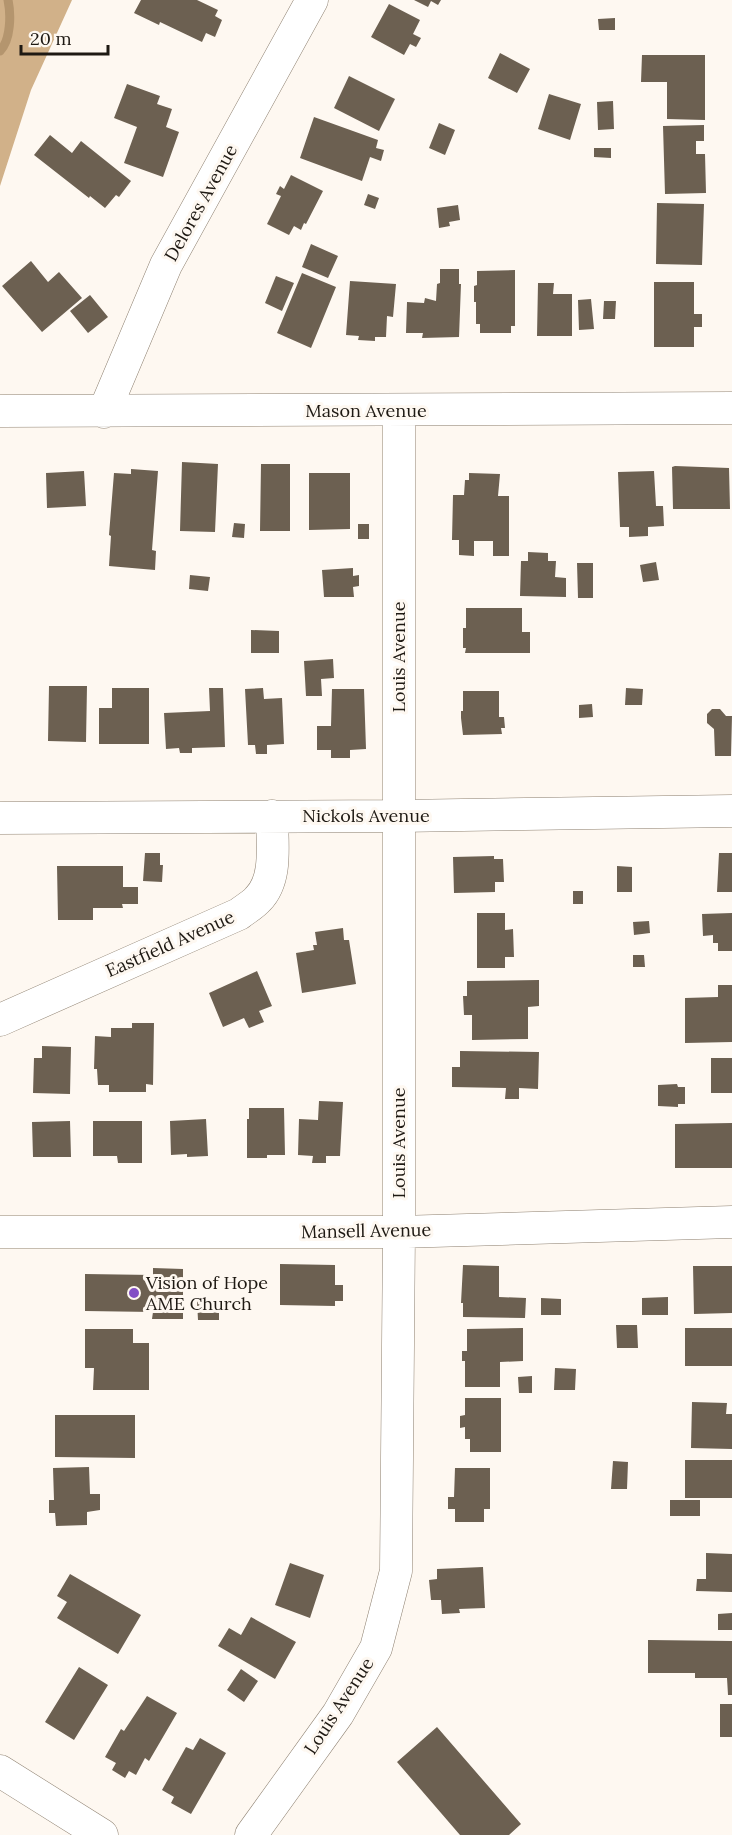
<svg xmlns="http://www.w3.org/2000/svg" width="732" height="1835" font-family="Lora,serif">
<rect width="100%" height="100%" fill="#fef8f1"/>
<path fill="#d1b189" d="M0 0H72L31 90 0 186Z"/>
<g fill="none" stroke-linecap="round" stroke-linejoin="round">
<path stroke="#b4956e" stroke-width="9" d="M0 51C11 40 11 14 8 0"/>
</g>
<path fill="#6c6051" d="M141 0H197L218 10 215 16 222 20 215 37 206 33 202 42 160 22 159 25 134 13Z
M414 0H441L438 5 431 1 428 7Z
M389 4 420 20 413 34 421 38 416 47 410 44 404 55 371 37Z
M615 18V30H599L598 19Z
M500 53 530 69 517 93 488 78Z
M642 55H705V120L667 119V82H641Z
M349 76 395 99 379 131 334 108Z
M127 84 160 96 157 104 172 109 166 127 179 132 163 177 124 163 137 127 114 118Z
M549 94 581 104 570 140 538 129Z
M613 101 614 129 598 130 597 102Z
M314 117 378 140 376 148 384 150 381 161 370 157 362 181 300 158Z
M439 123 455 130 445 155 429 148Z
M704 125V141H696V154H705L706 193 665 194 663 126Z
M50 135 72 153 81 141 131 181 119 197 116 195 105 208 90 196 89 198 34 155Z
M594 148H611V158L594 157Z
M291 175 323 191 306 224 304 223 301 230 294 226 289 235 267 224 281 196 276 194 280 186 284 189Z
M368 194 379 198 375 209 364 205Z
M657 203 704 204 702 265 656 264Z
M458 205 460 220 449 222 450 226 439 228 437 208Z
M311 244 338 256 328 278 302 267Z
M31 261 48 282 59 272 82 298 42 332 2 286Z
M440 269H459V284H461L459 337 422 338 423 333H406L407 302 424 303 425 298 436 301 437 284 440 283Z
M515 270V326H511V333H480V324H476V302H474V286L477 285V271Z
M302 273 336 287 311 348 277 333Z
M276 276 294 283 282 311 265 303Z
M350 281 396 284 393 317 387 316 386 337H375V341L358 340 359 336 346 335Z
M654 282H694V314H702V327H694V347H654Z
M538 283H554L553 294H572V336H537Z
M90 295 108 317 88 333 70 311Z
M591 299 594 329 579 330 578 300Z
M604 301H616L615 319H603Z
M182 462 218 464 215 532 180 531Z
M261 464H290V531H260Z
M675 466 729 468 730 509H673L672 467Z
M131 469 158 471 152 550 156 551 155 570 109 566 111 536 109 535 114 473 131 474Z
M84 471 86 506 47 508 46 473Z
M654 471 656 506H663L664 526 648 527V536L629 537V527H620L618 472Z
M309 473H350V529L309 530Z
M469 473 500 474 498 496H509V556H493V541H474V556L459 555V540H452L453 495H464L465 480H469Z
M234 523 245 524 244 538 232 537Z
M358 524H369V539H358Z
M528 552 548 553V561H556L555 577 566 578V597L520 596 521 561H528Z
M656 562 659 580 643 582 640 565Z
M577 563H593V598H578Z
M353 568V576L359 575V586L353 587 354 597H324L322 570Z
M190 575 210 577 208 591 189 589Z
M466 608H522V632H530V653H465L466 648H463V628H466Z
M251 630 279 631V653H251Z
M333 659 334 678 321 679 322 696H306L304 661Z
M49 686H87L86 742 48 741Z
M112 688H149V744H99V708H112Z
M209 688H223L225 747 192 748V753H180L179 748 166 749 164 713 210 711Z
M263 688 264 699 282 698 284 744 267 745V754H256L255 745H248L245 689Z
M626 688 643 689 642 705H625Z
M332 689H364L366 749 350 750V758H331V750H317V726H331Z
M463 691H499V717H504L505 728H501L502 734 463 735 461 718V711H463Z
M592 704 593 717 579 718V705Z
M712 709H720L726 716H732L731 756H715L714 729 707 723V714Z
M145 853H160V865H163L162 882 143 881Z
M719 853H732V892H717Z
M494 856V859H503L504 882H495V892L454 893 453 857Z
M57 866H123V887H138V904H122L123 908H93V920H58Z
M617 866 632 867V892H617Z
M573 891H583V904H573Z
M477 913H505V930L513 929 514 957H505V968H477Z
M732 913V951H718V943H713V935L703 936 702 914Z
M649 921 650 933 634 935 633 922Z
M343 928 344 940H349L356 984 302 993 296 953 314 950 313 945H317L315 932Z
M633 955H644L645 967H633Z
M257 971 272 1006 259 1011 264 1022 249 1028 244 1018 223 1027 209 993Z
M539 980V1006L528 1007V1039L472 1040V1015H464L463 996H467V981Z
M718 985H732V1042L685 1043V998L718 997Z
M132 1023H154L153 1085 146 1084V1092H109V1085H98L97 1069H94L95 1036 111 1037V1028H132Z
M42 1046 71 1047 70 1094 33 1093 34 1058H42Z
M460 1051 539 1052 538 1089 519 1088V1099H505L506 1088 452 1087V1067H460Z
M711 1058H732V1093H711Z
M677 1084 678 1087H685V1104H678V1107L658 1106V1085Z
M319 1101 343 1102 340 1156H326V1163H312L313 1156 298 1155 299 1119 318 1120Z
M249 1108H284L285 1155H267V1158H247V1119H249Z
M206 1119 208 1156 187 1157V1154L171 1155 170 1121Z
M70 1121 71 1157H33L32 1122Z
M93 1121H142V1163H118L117 1156H93Z
M732 1123V1168H675V1124Z
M280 1264 335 1265V1285H343V1301H335V1306L280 1305Z
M463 1265 499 1266V1297L526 1298 525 1318 463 1317V1303H461Z
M693 1266H732V1313L694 1314Z
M153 1268 183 1269V1319H152L153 1312 85 1311V1274L153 1275Z
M668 1297V1315H642V1298Z
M541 1298 561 1299V1315H541Z
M219 1300V1320H198L197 1301Z
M616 1325H637L638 1348H617Z
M523 1328V1361L500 1362V1387H465V1361H462V1351H467V1329Z
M685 1328H732V1366H685Z
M85 1329H133V1343H149V1390H93L94 1368H85Z
M555 1368 576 1369 575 1390H554Z
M532 1376V1393H519L518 1377Z
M465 1398H501V1452H470V1439H465V1427L460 1428V1416L465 1415Z
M692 1402 727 1403 726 1414H732V1449L691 1448Z
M55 1415H135V1458L55 1457Z
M685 1460H732V1498H685Z
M613 1461 628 1462 627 1489H611Z
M89 1467 90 1494H100V1510L87 1512V1525L56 1526 55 1513H49V1500H54L53 1468Z
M455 1468H490V1509H484V1522H455V1509H448V1497H454Z
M670 1500H700V1516H670Z
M706 1553 732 1554V1592L696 1591 697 1579H706Z
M290 1563 324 1575 310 1618 275 1605Z
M483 1567 485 1608 459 1609 460 1613 442 1614 441 1600H431L429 1580 437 1579V1569Z
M70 1574 141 1615 118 1654 57 1618 67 1602 57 1596Z
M732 1613V1630H718V1614Z
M251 1617 296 1642 275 1679 218 1646 229 1628 241 1635Z
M648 1640 732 1641V1695H728L727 1678H695V1673H648Z
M79 1667 108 1685 74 1740 45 1722Z
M241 1669 258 1681 244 1702 227 1690Z
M147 1696 177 1713 149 1761 145 1758 136 1775 129 1771 125 1778 112 1770 116 1763 105 1757 121 1729 124 1731Z
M720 1704H732V1737H720Z
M437 1727 521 1824 509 1835H460L397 1762Z
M200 1738 226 1753 191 1814 171 1803 174 1797 162 1790 186 1747 193 1750Z"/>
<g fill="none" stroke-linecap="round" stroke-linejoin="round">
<g stroke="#8e8171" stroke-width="33">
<path id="minor" d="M0 411 732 408
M104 412 166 265 312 0
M0 818 399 816 732 811
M0 1020 239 914C245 909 253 905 258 899 278 879 272 843 272 816
M0 1232H399L732 1222
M0 1771 102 1835
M251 1835 338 1714 376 1648 396 1571 399 1232V411"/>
</g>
<use href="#minor" stroke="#fff" stroke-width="32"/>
</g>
<circle fill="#834ec5" stroke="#fef8f1" stroke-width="2" cx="134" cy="1293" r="6"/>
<g text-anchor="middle" stroke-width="6" stroke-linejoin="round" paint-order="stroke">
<g font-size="18" fill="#1e1913" stroke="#fef8f1">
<text transform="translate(201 203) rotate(-61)" y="6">Delores Avenue</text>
<text x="366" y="417">Mason Avenue</text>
<text transform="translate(399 657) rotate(-90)" y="6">Louis Avenue</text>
<text x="366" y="822">Nickols Avenue</text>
<text transform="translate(170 944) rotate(-24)" y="6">Eastfield Avenue</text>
<text transform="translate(399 1143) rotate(-90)" y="6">Louis Avenue</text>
<text transform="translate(366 1231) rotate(-1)" y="6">Mansell Avenue</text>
<text transform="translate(339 1706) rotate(-57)" y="6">Louis Avenue</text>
</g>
<g font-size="18" fill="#1e1913" stroke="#fef8f1" text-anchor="start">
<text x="146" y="1289">Vision of Hope<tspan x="146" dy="21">AME Church</tspan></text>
</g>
</g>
<path d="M21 45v9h87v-9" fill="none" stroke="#1e1913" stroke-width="3"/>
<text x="30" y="45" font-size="18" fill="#1e1913" stroke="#fef8f1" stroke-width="4.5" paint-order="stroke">20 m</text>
</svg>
